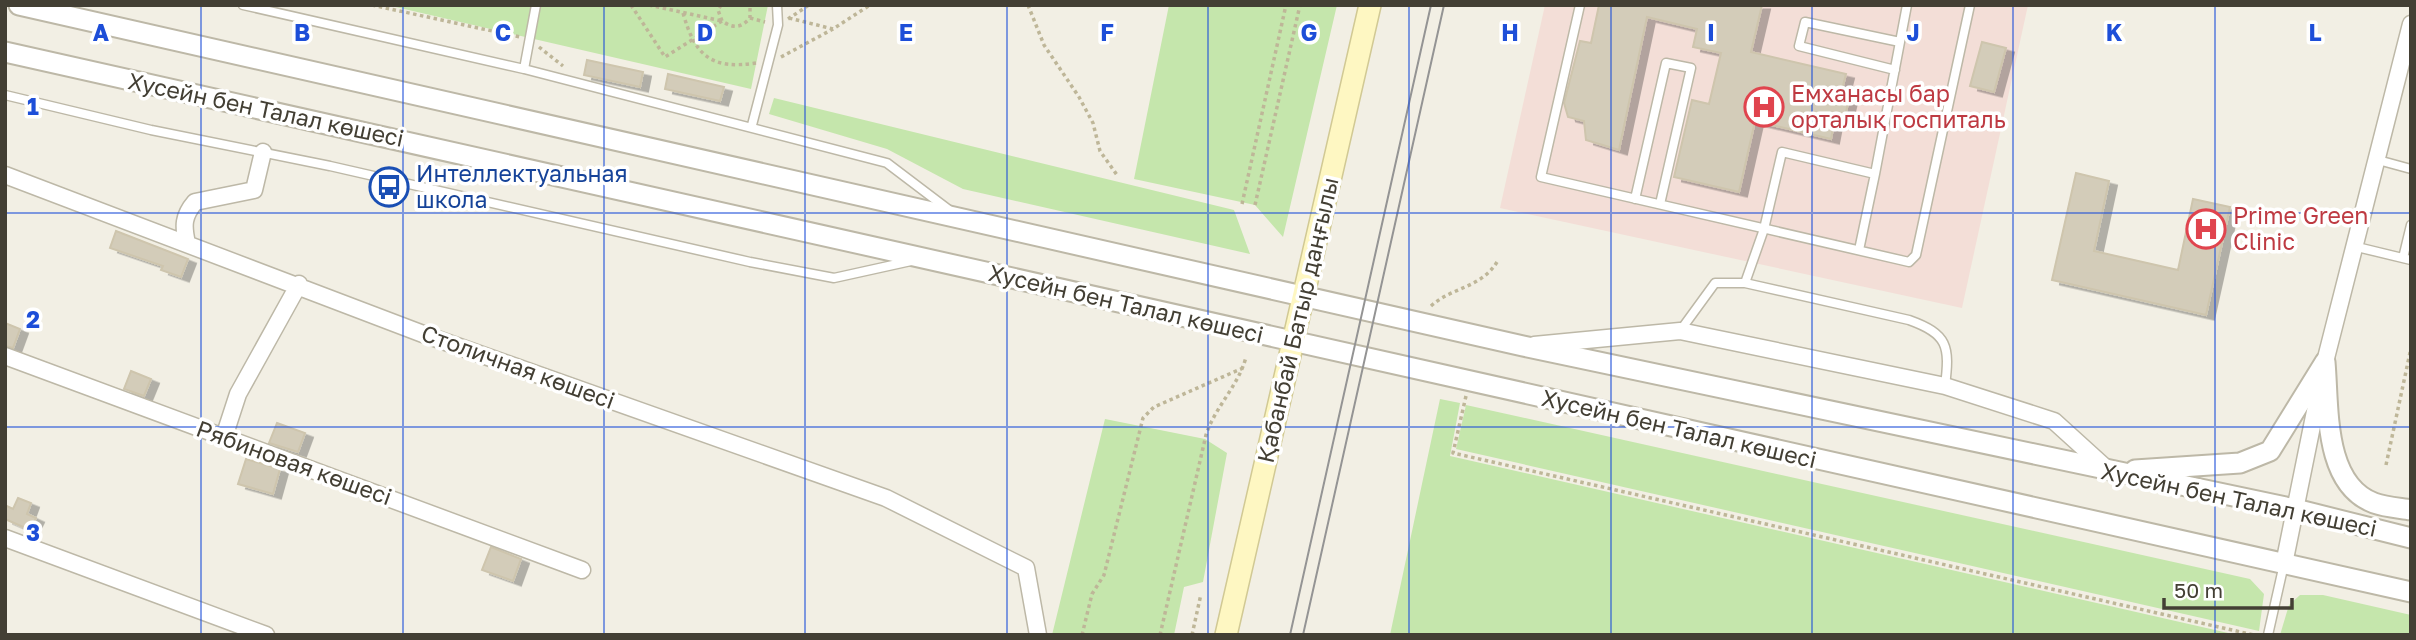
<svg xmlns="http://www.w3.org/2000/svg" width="2416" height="640" font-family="'Golos Text',sans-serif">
<defs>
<filter id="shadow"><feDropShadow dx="8" dy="4.5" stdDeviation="0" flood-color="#0004"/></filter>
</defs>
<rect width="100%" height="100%" fill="#f2efe4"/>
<path fill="#f3ded7" d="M1545 5H2028L1962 308 1500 208Z"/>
<path fill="#c5e6ac" d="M387 5H768L751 89Z
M1169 5H1337L1283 237 1255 205 1134 179Z
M774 98 1234 210 1250 254 963 189 887 149 769 114Z
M1440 399 1460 403 1450 456 2237 635H1390Z
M1466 405 2250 579 2264 594 2259 631 1456 449Z
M1105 419 1205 439 1227 453 1203 582 1184 587 1174 635H1052Z
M2300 595H2323L2411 615V635H2280L2289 605Z"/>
<path fill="#d3ccb9" stroke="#cec5ad" stroke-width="2" filter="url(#shadow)" d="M1599 5H1762L1751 52 1846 74 1840 97 1849 99 1844 120 1835 118 1831 139 1755 121 1739 192 1674 177 1692 100 1709 104 1721 53 1693 47 1697 29 1647 17 1619 150 1586 140 1584 121 1568 117 1564 103 1580 41 1591 43Z
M1982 42 2006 48 1994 92 1970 86Z
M587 60 643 72 640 87 584 75Z
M668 74 724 87 720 101 665 89Z
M2076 173 2109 181 2094 251 2178 270 2193 199 2230 207 2206 315 2052 280Z
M116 231 188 259 181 277 161 270 163 266 110 248Z
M5 323 20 329 13 348 5 346Z
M131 371 151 379 144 396 124 389Z
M277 423 305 433 298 452 269 443Z
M246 459 280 469 273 494 238 484Z
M18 498 31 503 27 514 36 518 30 530 5 519V505L13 509Z
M491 547 521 559 513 581 482 570Z"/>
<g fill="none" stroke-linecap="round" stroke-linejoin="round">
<g stroke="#bdb8a7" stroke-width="11">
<path id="service" d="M243 5 524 69 887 163 949 210
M1580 5 1541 177 1909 262 1916 255 1970 5
M524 69 536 5
M1895 70 1799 46 1805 22 1900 42
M5 95 151 130 330 166 750 262 834 278 911 261
M752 125 778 25 777 5
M2378 160 2411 169
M1875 174 1907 5
M1635 199 1666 63 1691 68 1660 204
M2357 247 2411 260
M2403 258 2411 225
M1745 283 1764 229 1782 152 1875 174 1859 250
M1680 331 1715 283H1745L1909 320C1948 334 1950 346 1945 386
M2268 635 2284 564"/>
</g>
<g stroke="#bdb8a7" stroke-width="19">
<path id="minor" d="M5 175 423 334 886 498 1026 568 1038 635
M187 243C183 226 183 216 195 202L254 190 263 152
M1534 345 1680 331 1945 386 2054 421 2108 470
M5 356 582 570
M224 437 238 394 299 284
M5 538 266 635
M2284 564 2325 362 2411 24"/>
</g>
<g stroke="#bdb8a7" stroke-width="23">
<path id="tertiary" d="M19 5 1523 346 2295 509 2411 538
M5 52 2411 592
M2135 470 2240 463 2270 451 2325 362C2329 406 2323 484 2374 503 2385 507 2399 508 2411 510"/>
</g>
<g stroke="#d1c994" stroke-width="24">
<path id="secondary" d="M1226 635 1370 5"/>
</g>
<path stroke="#beb698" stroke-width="3.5" stroke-dasharray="3.5 3.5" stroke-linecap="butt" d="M372 5 520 37
M631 5 665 57 722 21
M649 5 722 21
M721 5 718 10 722 21C734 29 741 28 750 18V5
M1028 5 1044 45 1079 97 1093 123 1100 151 1117 175
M683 13C695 55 710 70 756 63
M750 18 765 22
M789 18 833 29 870 5
M788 19 809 5
M539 47 563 66
M781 57 833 29
M1242 204 1286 5
M1255 205 1300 5
M1431 306C1452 287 1481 288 1497 262
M1466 396 1453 453 2254 635
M2386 465 2411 348
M1082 635 1092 594 1104 575 1143 418 1154 407 1243 368
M1160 635 1206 435C1215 407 1239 385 1246 357
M1192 635 1201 594"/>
<use href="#service" stroke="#fff" stroke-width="8"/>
<use href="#minor" stroke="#fff" stroke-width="16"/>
<use href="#tertiary" stroke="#fff" stroke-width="19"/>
<use href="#secondary" stroke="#fef7c2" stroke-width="21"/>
<path stroke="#949494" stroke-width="2" d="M1290 635 1431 5
M1303 635 1444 5"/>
</g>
<path fill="none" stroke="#1d4ed8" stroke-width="2" stroke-opacity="0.55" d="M201 5V635M403 5V635M604 5V635M805 5V635M1007 5V635M1208 5V635M1409 5V635M1611 5V635M1812 5V635M2013 5V635M2215 5V635M5 213H2411M5 427H2411"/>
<defs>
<g id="hospital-ring" transform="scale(2.0125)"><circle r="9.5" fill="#fff" stroke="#e0444e" stroke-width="1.5"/><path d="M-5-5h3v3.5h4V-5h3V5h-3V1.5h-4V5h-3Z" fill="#e0444e"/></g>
<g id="bus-ring" transform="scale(2.0125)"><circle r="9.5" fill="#fff" stroke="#1a4fb4" stroke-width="1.5"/><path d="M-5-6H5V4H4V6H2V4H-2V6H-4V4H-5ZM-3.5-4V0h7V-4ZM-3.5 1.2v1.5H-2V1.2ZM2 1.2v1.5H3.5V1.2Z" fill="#1a4fb4"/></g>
</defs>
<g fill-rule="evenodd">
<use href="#hospital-ring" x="1764" y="107"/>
<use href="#bus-ring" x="389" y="187"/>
<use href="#hospital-ring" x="2206" y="229"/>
</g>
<g text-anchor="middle" stroke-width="7" stroke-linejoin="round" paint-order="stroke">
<g font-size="23" fill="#be3a42" stroke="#fff" text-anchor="start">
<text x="1791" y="102">Емханасы бар<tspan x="1791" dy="26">орталық госпиталь</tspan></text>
<text x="2233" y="224">Prime Green<tspan x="2233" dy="26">Clinic</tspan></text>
</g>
<g font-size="23" fill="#433f34" stroke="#fff">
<text transform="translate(266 110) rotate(12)" y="8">Хусейн бен Талал көшесі</text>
<text transform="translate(1126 304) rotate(13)" y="8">Хусейн бен Талал көшесі</text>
<text transform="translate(1298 320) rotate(-77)" y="8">Қабанбай Батыр даңғылы</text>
<text transform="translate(518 367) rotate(20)" y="8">Столичная көшесі</text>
<text transform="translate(1679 429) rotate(13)" y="8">Хусейн бен Талал көшесі</text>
<text transform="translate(294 463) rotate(20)" y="8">Рябиновая көшесі</text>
<text transform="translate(2239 500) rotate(12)" y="8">Хусейн бен Талал көшесі</text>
</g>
<g font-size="23" fill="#164399" stroke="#fff" text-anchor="start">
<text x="416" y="182">Интеллектуальная<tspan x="416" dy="26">школа</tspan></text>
</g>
</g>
<g font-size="23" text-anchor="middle" font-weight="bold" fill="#1d4ed8" stroke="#fff" stroke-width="7" stroke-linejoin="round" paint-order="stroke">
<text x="101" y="41">A</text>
<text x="302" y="41">B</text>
<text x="503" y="41">C</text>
<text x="705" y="41">D</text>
<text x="906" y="41">E</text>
<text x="1107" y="41">F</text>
<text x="1309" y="41">G</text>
<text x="1510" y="41">H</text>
<text x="1711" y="41">I</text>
<text x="1913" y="41">J</text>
<text x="2114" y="41">K</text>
<text x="2315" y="41">L</text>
<text x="33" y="115">1</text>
<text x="33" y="328">2</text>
<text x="33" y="541">3</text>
</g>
<rect width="2416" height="640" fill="none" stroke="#433f34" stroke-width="14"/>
<path d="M2164 598v10h128v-10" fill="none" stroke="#433f34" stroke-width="3.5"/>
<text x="2174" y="598" font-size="21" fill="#433f34" stroke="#ffffff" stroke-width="5" paint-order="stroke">50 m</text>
</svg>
